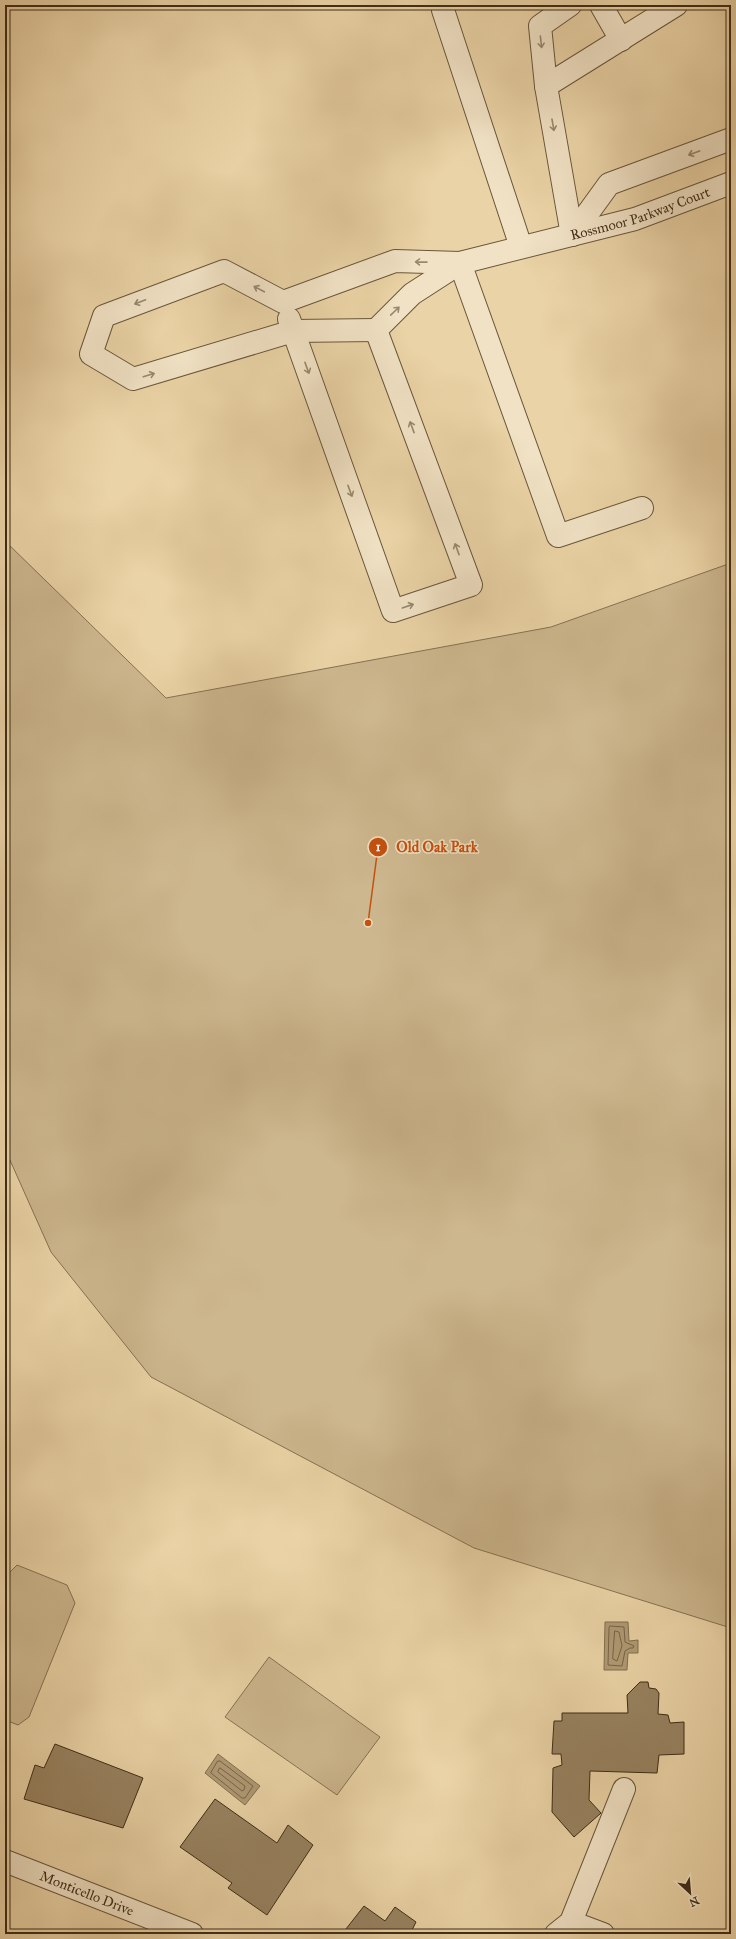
<svg xmlns="http://www.w3.org/2000/svg" width="736" height="1939" font-family="'IM FELL Great Primer',serif">
<rect width="100%" height="100%" fill="#ead3a6"/>
<filter id="stains"><feTurbulence type="fractalNoise" baseFrequency=".005" numOctaves="4"/><feColorMatrix values="0 0 0 0 .2 0 0 0 0 .09 0 0 0 0 .02 0 0 0 .5 -.17"/></filter>
<radialGradient id="worn" r=".72"><stop offset=".6" stop-color="#630" stop-opacity="0"/><stop offset="1" stop-color="#630" stop-opacity=".3"/></radialGradient>
<path fill="#cdb78e" stroke="#867252" d="M5 541 166 698 551 627 731 563V1628L474 1548 151 1377 51 1252 5 1149Z
M17 1565 67 1585 75 1603 29 1717 18 1725 5 1720V1577Z
M269 1657 380 1737 337 1795 225 1717Z"/>
<path fill="#b09b75" stroke="#836f4f" d="M605 1622H628L629 1641 638 1640V1653H628L627 1670H604Z
M218 1754 260 1786 245 1805 205 1773Z"/>
<g fill="none" stroke-linecap="round" stroke-linejoin="round">
<path stroke="#786446" stroke-width="1" d="M610 1626 624 1627 625 1642 634 1646 633 1648H630L625 1651 622 1666 608 1665 609 1628Z
M615 1631 619 1632 622 1646 617 1661 613 1659Z
M218 1761H220L253 1786 245 1798H242L211 1773Z
M220 1768 245 1786 244 1790 242 1791 218 1772Z"/>
</g>
<path fill="#988361" stroke="#3f2d17" d="M640 1682H648L649 1688 656 1689 659 1693 658 1714 668 1715 670 1723 684 1722V1754L659 1755 657 1773 590 1771 589 1800 601 1813 574 1837 552 1812 553 1768 562 1765 561 1754H552L554 1721H562V1713H628L627 1695Z
M55 1744 143 1778 123 1828 24 1799 35 1765 44 1768Z
M215 1799 277 1843 288 1825 313 1845 267 1915 228 1888 232 1883 180 1847Z
M364 1906 385 1921 395 1907 416 1922 410 1934H342Z
M430 1929 437 1934H426Z"/>
<g fill="none" stroke-linecap="round" stroke-linejoin="round">
<g stroke="#6a563b" stroke-width="24">
<g id="minor">
<path d="M570 5 540 26 546 86 572 235"/>
<path d="M601 5 621 40"/>
<path d="M443 10 521 247"/>
<path d="M546 86 676 5"/>
<path d="M572 235 609 184 731 139"/>
<path d="M460 263 558 536 642 508"/>
<path d="M289 319 393 611 471 585 376 330 412 294 460 263"/>
<path id="s1" d="M376 330 293 331 133 379 91 354 104 316 224 271 283 302 395 261 460 263 635 219 731 183"/>
<path id="s2" d="M5 1861 192 1934"/>
<path d="M571 1922 603 1934"/>
<path d="M556 1934 571 1922 624 1789"/>
</g>
</g>
<use href="#minor" stroke="#f1e2c5" stroke-width="22"/>
</g>
<defs><path id="oneway-shaft" d="M-6 0H5M1.5-3L5.5 0L1.5 3" fill="none" stroke-width="1.6" stroke-linecap="round" stroke-linejoin="round"/></defs>
<g stroke="#98886e">
<use href="#oneway-shaft" transform="translate(541 42) rotate(84)"/>
<use href="#oneway-shaft" transform="translate(553 125) rotate(80)"/>
<use href="#oneway-shaft" transform="translate(694 153) rotate(160)"/>
<use href="#oneway-shaft" transform="translate(421 262) rotate(-179)"/>
<use href="#oneway-shaft" transform="translate(259 289) rotate(-152)"/>
<use href="#oneway-shaft" transform="translate(140 302) rotate(159)"/>
<use href="#oneway-shaft" transform="translate(395 311) rotate(-44)"/>
<use href="#oneway-shaft" transform="translate(307 368) rotate(70)"/>
<use href="#oneway-shaft" transform="translate(149 375) rotate(-17)"/>
<use href="#oneway-shaft" transform="translate(412 427) rotate(-110)"/>
<use href="#oneway-shaft" transform="translate(350 491) rotate(70)"/>
<use href="#oneway-shaft" transform="translate(457 549) rotate(-110)"/>
<use href="#oneway-shaft" transform="translate(408 606) rotate(-19)"/>
</g>
<g text-anchor="middle" stroke-width="3" stroke-linejoin="round" paint-order="stroke">
<g font-size="14" fill="#3f2d17" stroke="#f1e2c5">
<text dy="5" stroke="none"><textPath href="#s1" startOffset="905">Rossmoor Parkway Court</textPath></text>
<text dy="5" stroke="none"><textPath href="#s2" startOffset="88">Monticello Drive</textPath></text>
</g>
</g>
<path fill="none" stroke="#c6500e" stroke-width="1.5" d="M368 923L378 847"/>
<g fill="#c6500e" stroke="#f1e2c5" stroke-width="1.5">
<circle cx="368" cy="923" r="4"/>
<circle cx="378" cy="847" r="10"/>
</g>
<g font-size="12" text-anchor="middle" font-weight="bold" fill="#fff">
<text x="378" y="851">1</text>
</g>
<g font-size="15" text-anchor="middle" font-weight="bold" fill="#c6500e" stroke="#f1e2c5" stroke-width="3" stroke-linejoin="round" paint-order="stroke">
<text x="437" y="852">Old Oak Park</text>
</g>
<rect width="736" height="1939" fill="none" stroke="#ead3a6" stroke-width="20"/>
<rect x="6" y="6" width="724" height="1927" fill="none" stroke="#3f2d17" stroke-width="2"/>
<rect x="10" y="10" width="716" height="1919" fill="none" stroke="#3f2d17"/>
<g transform="translate(690 1893) rotate(154)" stroke="#f1e2c5" stroke-width="3" paint-order="stroke">
<path d="M0-3L7 15L0 10L-7 15Z" fill="#3f2d17"/>
<text y="-6" font-size="11" font-weight="bold" text-anchor="middle" fill="#3f2d17">N</text>
</g>
<rect width="100%" height="100%" filter="url(#stains)"/>
<rect width="100%" height="100%" fill="url(#worn)"/>
</svg>
